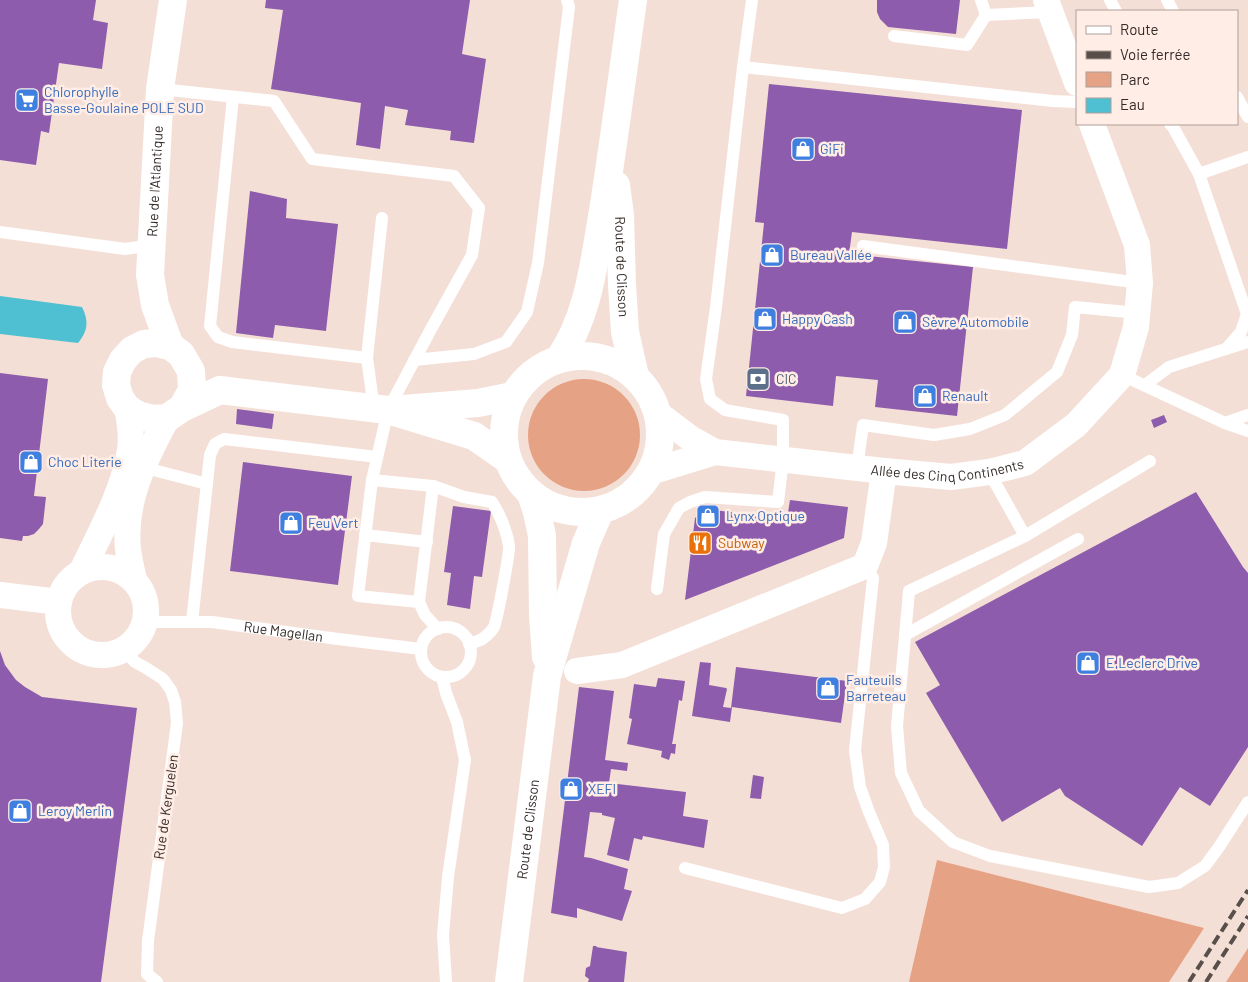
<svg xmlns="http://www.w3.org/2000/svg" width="1248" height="982" font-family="Barlow,sans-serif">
<rect width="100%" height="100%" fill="#f4dfd6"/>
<path fill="#e6a284" d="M528 435a56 56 0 1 1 112 0a56 56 0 1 1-112 0Z
M937 860 1204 928 1169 982H909Z
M1248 948V982H1226Z"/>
<path fill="#4fc0d1" d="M0 296 82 307C89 321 88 331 78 343L0 334Z"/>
<path fill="#8d5cac" d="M0 0H96L93 20 108 23 102 69 59 63 49 133 41 131 36 165 0 160Z
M266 0H470L462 54 486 59 474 143 450 140 451 131 405 125 408 110 385 106 380 149 356 145 361 103 271 89 283 10 265 8Z
M877 0H960L956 34 888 27 880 19 877 12Z
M769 84 1022 110 1007 249 852 232 849 254 973 267 957 416 875 407 878 380 836 376 833 406 746 396 764 223 755 222Z
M250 191 287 199 286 218 338 224 326 331 275 325 273 338 236 333Z
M0 373 48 379 34 496 46 497 43 524 39 529 34 534 28 536H23L22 541 0 538Z
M237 409 274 414 272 429 236 424Z
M1164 415 1167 422 1154 428 1151 420Z
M243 462 352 476 338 585 230 571Z
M1196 492 1243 567 1248 573V747L1210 806 1180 787 1142 846 1065 796 1060 788 1002 822 926 693 940 685 915 642Z
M790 500 848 507 844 538 685 600 695 518 706 509 787 519Z
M453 506 491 511 482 577 474 576 470 609 447 605 451 573 444 572Z
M0 651 5 665 16 680 25 687 42 697 137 708 101 982H0Z
M700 662 711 663 709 685 726 688 727 689 723 707 731 708 736 667 847 681 841 723 732 707 730 722 692 716Z
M658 678 685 681 682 701 679 700 673 739 672 744H676L675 754 671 753 669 760 661 757 662 751 627 744 632 719 629 718 634 684 656 687Z
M579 687 614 691 605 760 628 763 627 771 611 769 609 783 686 792 683 816 708 820 704 848 643 836 642 840 634 838 629 861 607 855 615 818 602 815V813L590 812 584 857 591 858 628 869 624 889 632 891 622 921 577 908V918L551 913Z
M753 775 764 777 761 799 750 798Z
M593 946H597L596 947 627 952 624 982H588L589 979 585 976 586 968 590 966Z"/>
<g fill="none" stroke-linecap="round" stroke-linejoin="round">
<g stroke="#fff" stroke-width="12">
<path d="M981 0 986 15 1050 12"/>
<path d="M1110 0 1116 11"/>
<path d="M1167 0 1173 11"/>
<path d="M894 36 967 45 986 15"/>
<path d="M743 67 752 0"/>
<path d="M160 89 274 101 312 159 454 176 479 208 472 255 431 329 388 410 372 480 433 486 464 497 492 502C500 514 507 532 509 546 510 552 497 620 494 627 488 637 480 641 469 644"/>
<path d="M233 97 210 326 218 337 232 342 367 358"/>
<path d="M1237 97 1248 117"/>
<path d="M1170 124 1173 127 1199 174 1247 314 1241 332 1227 348"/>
<path d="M1199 174 1248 157"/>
<path d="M0 232 125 249 152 245"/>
<path d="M863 246 1140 283"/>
<path d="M414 360 474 354 506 342 527 312 538 263 569 7 567 0"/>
<path d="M1122 375 1225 423 1248 415"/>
<path d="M1145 385 1169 367 1248 342"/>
<path d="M374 409 367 358 382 218"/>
<path d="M1225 423 1248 431"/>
<path d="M142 467 207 484"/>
<path d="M857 468 863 425 934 435 970 429 1005 415 1057 372 1072 335 1075 307 1138 313"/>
<path d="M989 472 1025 536 1150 461"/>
<path d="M372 480 358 596 419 602 433 486"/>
<path d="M365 535 427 542"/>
<path d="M1025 536 909 591 897 726 901 773 919 811 953 842 990 856 1149 887 1178 883 1205 866 1219 847 1248 802"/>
<path d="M657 589 664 534 679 508 690 502 705 497 778 502 783 460V420L725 410 710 399 706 379 716 307 743 67 1053 101 1077 102"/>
<path d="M419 602 425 615 438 629"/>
<path id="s1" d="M145 622H212L338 639 421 649"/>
<path d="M192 622 210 455 215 444 224 439 377 457"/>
<circle cx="446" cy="652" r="25"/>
<path d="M905 635 1078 539"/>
<path d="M123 650 135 662 146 668 163 679 171 690 175 702 177 723 148 941 147 974 157 982"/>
<path d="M442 677 446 693 457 722 465 760 448 877 443 935 446 982"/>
<path d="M685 868 842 908 865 899 880 882 884 867 883 845 869 812 860 787 855 750 873 578 865 566"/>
</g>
<g stroke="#fff" stroke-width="26">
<path d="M1046 0 1077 83"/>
<path id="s2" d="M657 413 690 438 715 452 884 471 951 477 989 472 1025 463 1076 425 1122 375 1136 327 1140 283 1137 245 1092 124"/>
<path d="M650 472 715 452"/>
<circle cx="102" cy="611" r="44"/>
<path d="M82 571C99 535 124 490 130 450 132 436 130 422 127 408"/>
<path d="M134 580C132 570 129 559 128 549 123 501 145 459 167 418"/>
<path d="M0 595 59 602"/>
<path d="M577 671 622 665 865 566 874 543 884 471"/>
</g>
<g stroke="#fff" stroke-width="28">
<path id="s3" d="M170 346 155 305 150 275 160 89 173 0"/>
<path d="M182 408 192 390 191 371 181 354 170 346 156 343 144 344 132 350 123 360 117 372 116 385 120 398 127 408 138 415 152 419 167 418 182 408 220 390 228 391 388 410 474 436 507 459"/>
<path d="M403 409 478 403 513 396"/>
</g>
<g stroke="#fff" stroke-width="28">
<path id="s4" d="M616 185 620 215 622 285 625 332 635 376"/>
<circle cx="582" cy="434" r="78"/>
<path d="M559 359C589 316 594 262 603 211 614 141 623 70 633 0"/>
<path d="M531 494 537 512 542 536 543 615 546 657"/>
<path id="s5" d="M509 982 547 676 586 543 600 511"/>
</g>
<path stroke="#594f4a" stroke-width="4" stroke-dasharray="10 5" stroke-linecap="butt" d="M1189 982 1248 890
M1206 982 1248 916"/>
</g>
<defs>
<g id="supermarket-square" transform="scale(1.25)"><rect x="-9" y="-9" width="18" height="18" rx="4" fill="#3f7fe0" stroke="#ffede6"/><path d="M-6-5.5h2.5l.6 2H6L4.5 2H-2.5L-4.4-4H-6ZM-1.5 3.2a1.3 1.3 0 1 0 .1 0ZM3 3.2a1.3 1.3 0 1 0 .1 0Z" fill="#fff"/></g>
<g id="shop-square" transform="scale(1.25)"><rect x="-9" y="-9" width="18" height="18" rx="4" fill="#3f7fe0" stroke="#ffede6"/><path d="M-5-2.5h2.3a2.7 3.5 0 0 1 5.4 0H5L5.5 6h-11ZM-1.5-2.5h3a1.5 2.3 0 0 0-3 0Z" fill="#fff"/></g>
<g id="bank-square" transform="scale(1.25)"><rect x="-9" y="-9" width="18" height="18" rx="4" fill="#5c6f8a" stroke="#ffede6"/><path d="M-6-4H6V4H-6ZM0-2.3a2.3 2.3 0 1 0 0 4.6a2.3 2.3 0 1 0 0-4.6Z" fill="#fff"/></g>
<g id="restaurant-square" transform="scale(1.25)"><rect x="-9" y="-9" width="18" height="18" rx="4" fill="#e8710a" stroke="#ffede6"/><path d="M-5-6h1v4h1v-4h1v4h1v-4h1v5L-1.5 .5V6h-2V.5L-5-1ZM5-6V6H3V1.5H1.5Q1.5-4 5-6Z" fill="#fff"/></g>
</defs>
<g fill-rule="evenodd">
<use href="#supermarket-square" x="27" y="100"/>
<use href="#shop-square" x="803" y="149"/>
<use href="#shop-square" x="772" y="255"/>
<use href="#shop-square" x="765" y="319"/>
<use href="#shop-square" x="905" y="322"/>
<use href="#bank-square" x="758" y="379"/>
<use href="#shop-square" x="925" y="396"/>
<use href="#shop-square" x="31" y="462"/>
<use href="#shop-square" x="708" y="516"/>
<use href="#shop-square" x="291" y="523"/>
<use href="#restaurant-square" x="700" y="543"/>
<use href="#shop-square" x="1088" y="663"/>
<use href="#shop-square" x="828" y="688"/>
<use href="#shop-square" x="571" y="789"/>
<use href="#shop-square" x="20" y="811"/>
</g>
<g text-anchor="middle" stroke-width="5" stroke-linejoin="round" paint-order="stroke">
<g font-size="14" fill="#366cbe" stroke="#ffede6" text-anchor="start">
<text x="44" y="97">Chlorophylle<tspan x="44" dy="16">Basse-Goulaine POLE SUD</tspan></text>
<text x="820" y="154">GiFi</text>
<text x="790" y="260">Bureau Vallée</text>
<text x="782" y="324">Happy Cash</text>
<text x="922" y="327">Sèvre Automobile</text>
<text x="942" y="401">Renault</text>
<text x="48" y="467">Choc Literie</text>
<text x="726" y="521">Lynx Optique</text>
<text x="308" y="528">Feu Vert</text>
<text x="1106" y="668">E.Leclerc Drive</text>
<text x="846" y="685">Fauteuils<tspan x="846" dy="16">Barreteau</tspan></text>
<text x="588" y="794">XEFI</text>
<text x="38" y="816">Leroy Merlin</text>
</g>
<g font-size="14" fill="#332b28" stroke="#ffede6">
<text dy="5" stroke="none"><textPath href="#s3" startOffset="168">Rue de l'Atlantique</textPath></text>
<text dy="5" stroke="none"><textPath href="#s4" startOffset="82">Route de Clisson</textPath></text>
<text dy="5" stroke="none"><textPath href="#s2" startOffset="304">Allée des Cinq Continents</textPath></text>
<text dy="5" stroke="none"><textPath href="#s1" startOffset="139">Rue Magellan</textPath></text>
<text transform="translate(166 807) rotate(-82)" y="5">Rue de Kerguelen</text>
<text dy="5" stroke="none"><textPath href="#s5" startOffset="154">Route de Clisson</textPath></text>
</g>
<g font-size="14" fill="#4e5e75" stroke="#ffede6" text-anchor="start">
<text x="776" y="384">CIC</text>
</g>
<g font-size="14" fill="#c56008" stroke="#ffede6" text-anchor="start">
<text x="718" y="548">Subway</text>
</g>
</g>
<rect x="1076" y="10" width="162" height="115" fill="#ffede6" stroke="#ad9f9a"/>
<rect x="1086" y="26" width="25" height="8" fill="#ffffff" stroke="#ad9f9a"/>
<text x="1120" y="35" font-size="15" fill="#332b28">Route</text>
<rect x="1086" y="51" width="25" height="8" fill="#594f4a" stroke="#ad9f9a"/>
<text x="1120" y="60" font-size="15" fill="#332b28">Voie ferrée</text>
<rect x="1086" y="72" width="25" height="15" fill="#e6a284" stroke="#ad9f9a"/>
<text x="1120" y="85" font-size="15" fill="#332b28">Parc</text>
<rect x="1086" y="98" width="25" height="15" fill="#4fc0d1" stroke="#ad9f9a"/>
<text x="1120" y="110" font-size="15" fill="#332b28">Eau</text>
</svg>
